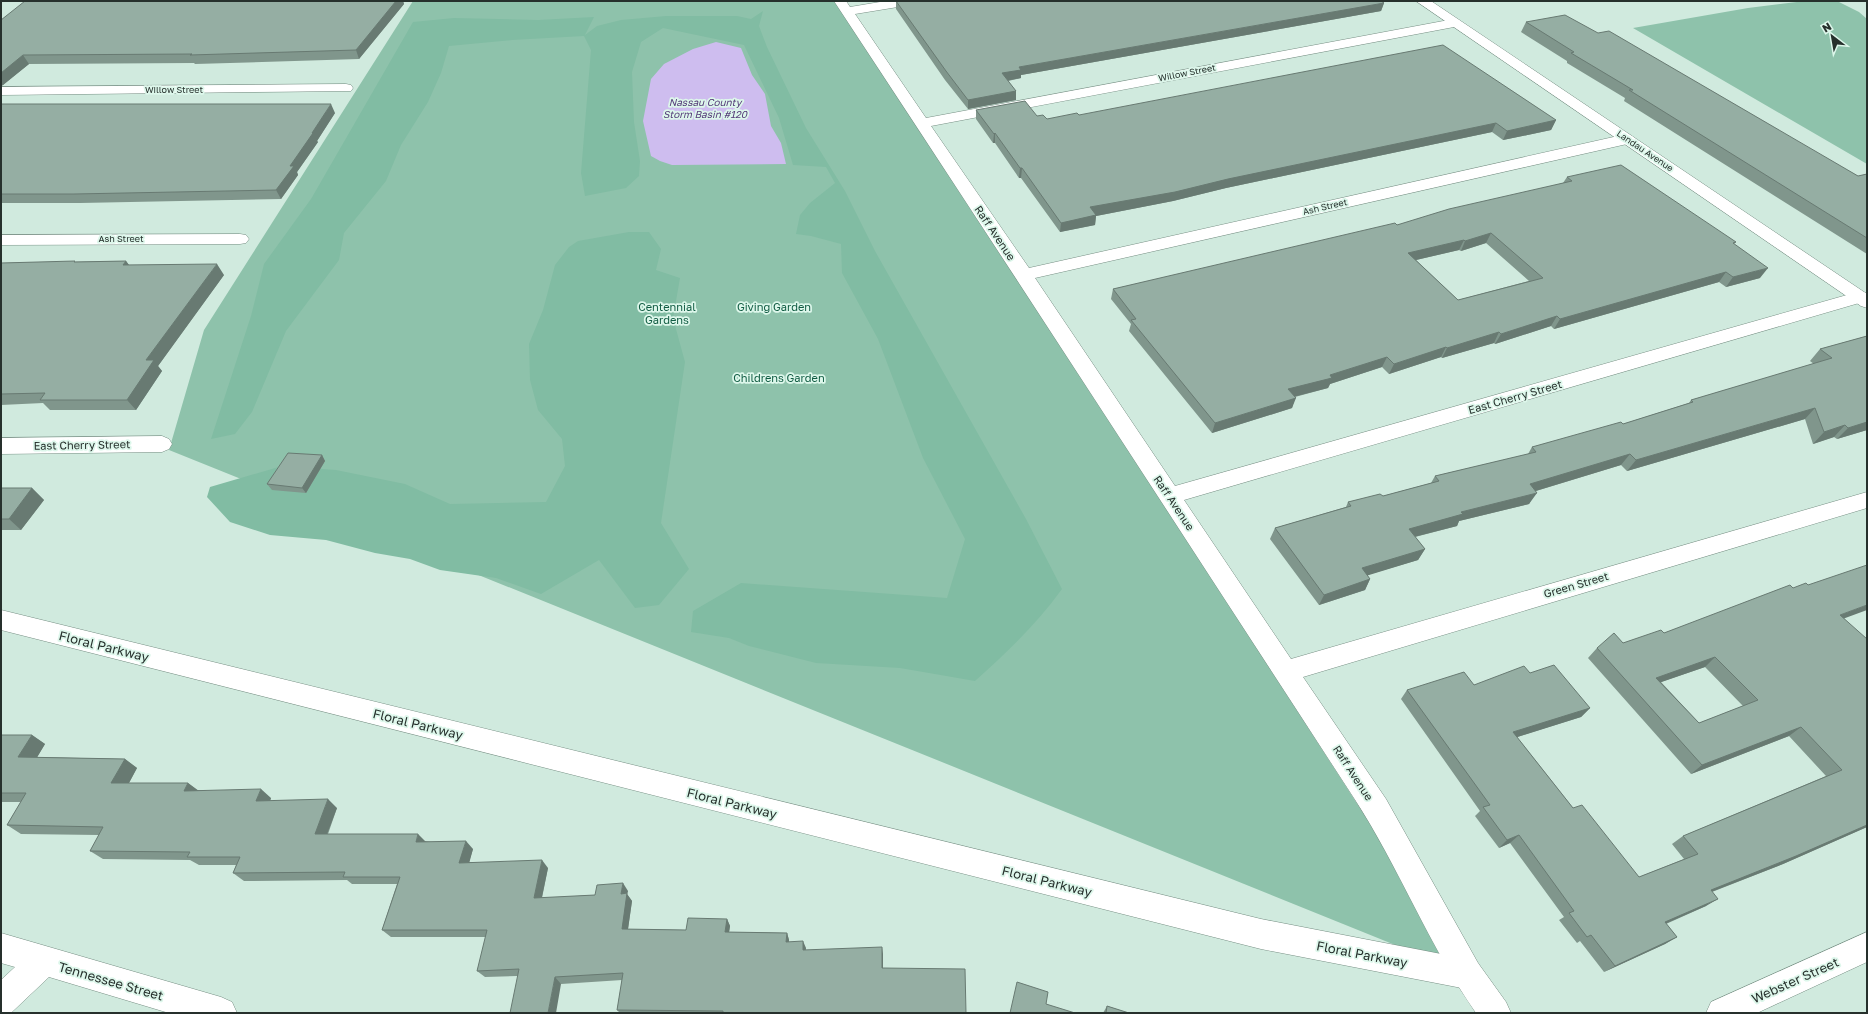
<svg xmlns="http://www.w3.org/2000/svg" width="1868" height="1014" font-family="'Golos Text',sans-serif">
<rect width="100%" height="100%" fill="#d0eade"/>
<path fill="#8ec2ab" d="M413 1H839L1467 974 169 450 204 330Z
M1805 1H1837L1859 12 1867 19V164L1633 28 1748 8Z"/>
<path fill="#81bca3" d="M763 11 759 26 767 47 806 128 845 191 875 251 1026 519 1062 589C1037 624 1007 652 975 681L900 668 816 663 749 646 729 638 691 632 693 611 741 583 947 598 965 539 923 458 878 339 842 273 841 244 811 236 796 234 800 215 810 203 835 183 826 167 793 165 779 118 744 45 663 28 641 42 632 72 634 122 640 161 639 176 626 188 585 196 581 173 591 50 584 36 512 40 449 46 441 73 428 102 401 145 386 181 344 233 339 260 286 331 252 412 235 434 211 439 251 316 264 264 311 199 413 22 454 18 538 20 594 17 585 35 597 26 621 20 666 16H737L751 19Z
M629 232H649L661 249 656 270 680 278 673 318 685 362 661 523 689 569 659 605 635 608 599 560 541 594 496 578 440 570 410 559 375 553 326 540 270 535 230 522 207 497 210 487 282 466 336 470 405 484 450 504 546 502 565 466 562 439 538 410 530 380 529 344 543 310 555 265 569 247 578 241Z"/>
<path fill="#cebdef" d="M716 42 741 48 752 75 765 94 771 126 781 143 786 164 672 165 660 161 651 156 643 121 651 79 664 64 693 49Z"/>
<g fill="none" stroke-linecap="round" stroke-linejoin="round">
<g stroke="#778f84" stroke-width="1">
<path id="street" d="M834 1H846L850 7 886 1H916L915 4 910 5 855 14 926 118 1454 19 1459 20 1461 23 1459 26 1454 27 931 126 1029 268 1627 134 1632 136 1635 139 1632 142 1627 144 1035 278 1175 486 1854 293 1860 291 1866 293V301L1184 500 1291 659 1867 492V508L1303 677 1386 799 1478 963 1506 1002 1511 1013H1476C1429 946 1399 867 1354 798 1181 532 1008 265 834 1Z
M346 84 351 85 353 88 351 91 1 95V87Z
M240 234 246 235 249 239 246 243 240 244 1 245V235Z
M162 436 169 439 172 444 169 449 162 452 1 454V438Z
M1867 932V962L1757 1013H1706L1711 1002Z
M1 933 221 997 232 1002 237 1013H169L49 977 12 1012 1 1013V980L15 967 1 963Z"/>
</g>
<g stroke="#778f84" stroke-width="1">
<path id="secondary" d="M1416 1H1431L1867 294V308L1861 306Z
M1 610 1261 919 1467 959 1478 963 1482 974 1478 985 1467 989 1261 949 1 630Z"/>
</g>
<use href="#street" fill="#fff" fill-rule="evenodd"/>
<use href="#secondary" fill="#fff" fill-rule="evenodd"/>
</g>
<path fill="#80968c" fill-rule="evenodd" d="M396 1H403L404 4 359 59 195 64 194 63 29 64 3 85 1 86V20Z
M896 1 1384 3 1381 11 1021 75V78L1008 81 1016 91V100L968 109 945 80 896 9Z
M1526 22 1598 33 1858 176 1867 174V254L1624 101 1625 98 1567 63V61L1521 32Z
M1 104 335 113 317 141 318 142 297 172 298 175 281 199 80 203H1Z
M976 110 1047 119 1079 115 1556 120 1551 130 1503 140 1492 132 1226 188 1173 201 1096 216 1095 225 1060 232 1021 178H1019L995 143H993L976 119Z
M1567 177 1736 242 1734 244 1760 278 1726 287 1719 282 1554 329 1551 326 1495 344 1494 343 1442 358 1441 357 1389 374 1382 367 1330 384 1328 388 1295 397 1292 408 1212 433 1129 331 1131 324 1111 299 1113 289 1397 225 1563 183ZM1486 243 1529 281 1458 300 1416 260 1459 250 1461 251Z
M126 261 129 265 224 275 158 366 162 371 136 410H50L43 403 1 405V263Z
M1867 336V430L1837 439 1834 437 1813 444 1805 419 1627 471 1621 465 1536 491 1529 504 1459 521 1457 526 1415 537 1425 549 1418 560 1367 575 1370 579 1365 590 1319 605 1270 539 1275 528 1346 507 1348 502 1383 496 1431 483 1435 476 1528 454 1532 447 1623 424 1689 403 1691 400 1814 364 1810 361 1820 349Z
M322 455 325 461 306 493 272 490 267 484Z
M1 488H32L44 500 21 530H1Z
M1793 588 1845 619 1867 827 1783 864 1712 892 1706 906 1666 924 1677 937 1665 944 1604 972 1580 941 1577 943 1559 920 1564 917 1510 843 1499 848 1475 816 1480 811 1401 699 1407 690 1474 685 1530 673 1590 708 1581 717 1517 737 1573 808 1639 877 1684 859 1672 844 1683 836 1826 776 1789 736 1691 774 1588 658 1597 648 1623 643 1664 633ZM1705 667 1743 706 1699 723 1661 682Z
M1 735H32L45 744 37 757 125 759 137 768 129 783H188L197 790 271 798 270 801 337 808 328 834 425 841 473 849 469 862 548 868 542 898 595 895 628 891 627 894 632 901 628 929 686 930 727 919 730 926 729 932 787 933 789 940V942L806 948 805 950 883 954V968L966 1013H620L617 1010 622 980 561 984 517 976 485 977 477 971 486 937H391L382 930 397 884H352L347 880 244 881 233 873 236 865H199L190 860 103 859 90 851 99 835 21 834 7 825 21 802H1Z
M1107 1006 1129 1013H1103Z"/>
<path fill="#687a72" d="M396 1H403L404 4 359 59 356 50Z
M1384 3 1381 11 1021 75V78L1001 82 1002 73 1019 67Z
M23 55 29 64 3 85 1 86V73Z
M1016 91V100L968 109V100Z
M331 104 335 113 317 141 318 142 297 172 298 175 281 199 276 190 290 166Z
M1556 120 1551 130 1503 140 1507 131Z
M1496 123 1492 132 1226 188 1173 201 1096 216 1095 225 1060 232 1061 223 1090 207Z
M995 133V143H993L994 134Z
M1020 168H1022L1021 178H1019Z
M1491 233 1486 243 1461 251 1465 241Z
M1464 240 1459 250 1403 263 1408 253Z
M126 261 134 272 123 265Z
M217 264 224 275 158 366 162 371 136 410 127 400 146 360Z
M1768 268 1760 278 1726 287 1733 277Z
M1726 272 1719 282 1554 329 1560 319Z
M1557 316 1551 326 1495 344 1501 334Z
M1499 332 1494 343 1442 358 1447 348Z
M1446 347 1441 357 1389 374 1394 364Z
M1387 357 1382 367 1330 384 1328 388 1285 399 1288 389 1330 375Z
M1296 398 1292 408 1212 433 1215 423Z
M1815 408 1805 419 1627 471 1636 460Z
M1867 422V430L1837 439 1848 428Z
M1845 425 1834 437 1813 444 1824 432Z
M1630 454 1621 465 1522 495 1530 484Z
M322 455 325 461 306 493 302 488Z
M32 488 44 500 21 530 9 519Z
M1537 493 1529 504 1459 521 1457 526 1402 540 1409 529 1461 512Z
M1425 549 1418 560 1356 579 1362 568Z
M1370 579 1365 590 1319 605 1324 595Z
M1867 605V610L1829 624 1840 615Z
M1715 657 1705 667 1647 687 1656 678Z
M1590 708 1581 717 1505 741 1513 732Z
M1801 727 1789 736 1691 774 1702 765Z
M32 735 45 744 32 766 18 757Z
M125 759 137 768 124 792 111 783Z
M188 783 199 791H184Z
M261 789 271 798 267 809 256 801Z
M328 799 337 808 324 842 315 834Z
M1867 825V827L1783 864 1698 897 1711 890Z
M418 834 426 842H416Z
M1519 835 1510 843 1499 848 1507 840Z
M466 841 473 849 467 871 459 863Z
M542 860 548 868 540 906 534 898Z
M623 883 628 891 627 894 632 901 627 936 622 929 621 894Z
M1718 899 1706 906 1653 929 1665 922Z
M727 919 730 926 728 939 725 932Z
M787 933 789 940 788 949 786 942Z
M1677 937 1665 944 1604 972 1615 966Z
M803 941 806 948 805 957 803 950Z
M882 947 883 954V975L882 968Z
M555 977 561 984 556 1013H548Z"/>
<path fill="#95aea3" stroke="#687a72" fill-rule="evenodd" d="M25 1H396L356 50 190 55 192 54 23 55 1 73V20Z
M896 1H1381L1384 3 1019 67 1021 70 1002 73 1016 91 968 100 946 71Z
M1565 15 1598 33 1609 31 1858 176 1867 174V238L1629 90H1633L1571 53 1574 52 1526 22Z
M1443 45 1556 120 1507 131 1496 123 1228 179 1175 192 1090 207 1096 215 1061 223 1022 168H1020L995 133 994 134 976 110 1025 101 1037 116 1043 115 1047 119 1077 113 1079 115Z
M1 104H331L312 133H313L290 166H294L276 190 74 194H1Z
M1621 165 1736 242 1733 243 1768 268 1733 277 1726 272 1560 319 1557 316 1501 334 1499 332 1447 348 1446 347 1394 364 1387 357 1330 375 1332 378 1288 389 1296 398 1215 423 1131 320 1136 319 1113 289 1395 223 1397 225 1449 209 1572 181 1567 177ZM1491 233 1543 278 1458 300 1408 253 1464 240 1465 241Z
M75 261 74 262 126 261 123 265 217 264 146 360H154L127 400H40L45 393 1 394V263Z
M1867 336V422L1848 428 1845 425 1824 432 1815 408 1636 460 1630 454 1530 484 1537 493 1461 512 1463 514 1409 529 1425 549 1362 568 1370 579 1324 595 1275 528 1351 506 1348 502 1380 494 1383 496 1439 481 1435 476 1536 452 1532 447 1621 422 1623 424 1693 402 1691 400 1832 358 1820 349Z
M288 453 322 455 302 488 267 484Z
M1 488H32L9 519H1Z
M1867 565V605L1840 615 1867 639V825L1796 856 1711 890 1718 899 1665 922 1677 937 1615 966 1591 935 1587 937 1569 913 1574 911 1519 835 1507 840 1483 807 1490 805 1407 690 1464 672 1474 685 1524 666 1530 673 1554 665 1590 708 1513 732 1573 808 1582 805 1639 877 1698 854 1683 836 1842 770 1801 727 1702 765 1597 648 1614 633 1623 643 1661 630 1664 633 1790 585 1793 588 1806 583 1808 585ZM1715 657 1758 700 1699 723 1656 678Z
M1 735H32L18 757 125 759 111 783H188L184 791 261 789 256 801 328 799 315 834H418L416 842 466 841 459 863 542 860 534 898 595 895 597 885 623 883 621 894 627 893 622 929 686 930 688 918 727 919 725 932 787 933 786 942 803 941V950L882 947V968L965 969 966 1013H723V1011L617 1010 623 973 555 977 548 1013H510L519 969 477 971 487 930H382L400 877H343L345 872 233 873 240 857H187L190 852 90 851 103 827 7 825 26 793H1Z
M1017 982 1048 992 1046 1004 1075 1013H1010Z
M1107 1006 1129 1013H1106Z"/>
<g text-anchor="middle" stroke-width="3.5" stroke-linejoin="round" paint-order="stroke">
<g font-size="9" fill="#26302c" stroke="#ddf7eb">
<text transform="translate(1187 73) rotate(-11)" y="3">Willow Street</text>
<text x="174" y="93">Willow Street</text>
<text transform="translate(1645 151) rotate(34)" y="3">Landau Avenue</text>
<text transform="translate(1325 207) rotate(-13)" y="3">Ash Street</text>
<text x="121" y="242">Ash Street</text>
</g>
<g font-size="10" font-style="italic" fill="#553c79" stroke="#ddf7eb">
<text x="705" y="106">Nassau County<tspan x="705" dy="12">Storm Basin #120</tspan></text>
</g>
<g font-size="11" fill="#26302c" stroke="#ddf7eb">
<text transform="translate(995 233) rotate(56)" y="4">Raff Avenue</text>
<text transform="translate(1515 397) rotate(-16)" y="4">East Cherry Street</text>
<text transform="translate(82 445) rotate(-1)" y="4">East Cherry Street</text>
<text transform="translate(1174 503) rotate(56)" y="4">Raff Avenue</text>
<text transform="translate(1576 585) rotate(-16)" y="4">Green Street</text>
<text transform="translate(1353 773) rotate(57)" y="4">Raff Avenue</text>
</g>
<g font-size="11" fill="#115c43" stroke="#ddf7eb">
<text x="667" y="311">Centennial<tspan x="667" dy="13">Gardens</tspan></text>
<text x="774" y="311">Giving Garden</text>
<text x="779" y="382">Childrens Garden</text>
</g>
<g font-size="13" fill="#26302c" stroke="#ddf7eb">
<text transform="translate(104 646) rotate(14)" y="5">Floral Parkway</text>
<text transform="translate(418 724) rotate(14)" y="5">Floral Parkway</text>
<text transform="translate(732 803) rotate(14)" y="5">Floral Parkway</text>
<text transform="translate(1047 881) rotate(14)" y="5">Floral Parkway</text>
<text transform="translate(1362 954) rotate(11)" y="5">Floral Parkway</text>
<text transform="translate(1795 980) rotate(-24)" y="5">Webster Street</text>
<text transform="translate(111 981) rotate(16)" y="5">Tennessee Street</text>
</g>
</g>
<rect width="1868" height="1014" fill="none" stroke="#26302c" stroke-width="4"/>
<g transform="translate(1832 36) rotate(329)" stroke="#ddf7eb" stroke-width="3" paint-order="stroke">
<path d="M0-3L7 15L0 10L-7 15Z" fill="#26302c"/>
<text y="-6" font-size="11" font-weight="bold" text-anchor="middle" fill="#26302c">N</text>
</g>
</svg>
